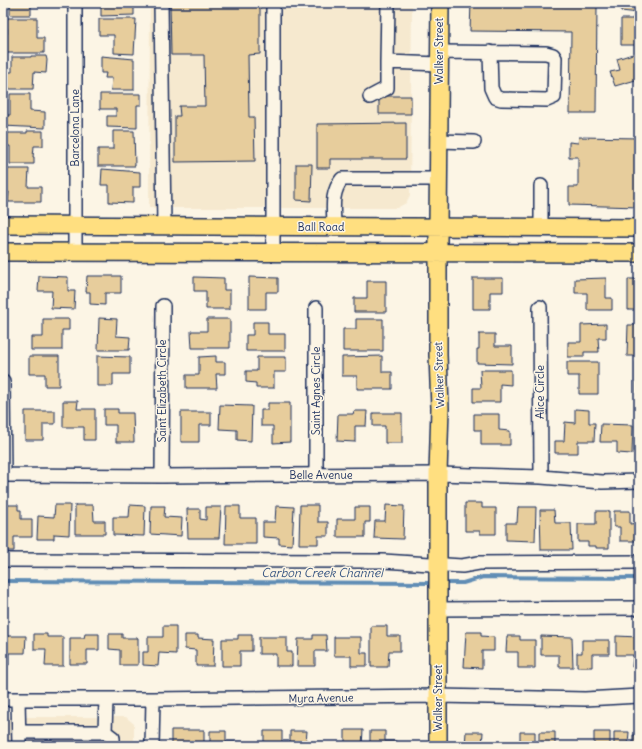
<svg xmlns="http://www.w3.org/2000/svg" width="642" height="749" font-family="Delius,sans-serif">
<rect width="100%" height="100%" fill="#fcf5e5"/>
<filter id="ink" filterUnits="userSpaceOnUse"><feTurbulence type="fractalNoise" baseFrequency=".025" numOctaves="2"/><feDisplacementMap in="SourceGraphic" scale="8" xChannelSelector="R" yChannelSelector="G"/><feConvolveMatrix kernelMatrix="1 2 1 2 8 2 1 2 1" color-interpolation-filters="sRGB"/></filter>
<g filter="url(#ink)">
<path fill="#f6e9cf" d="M150 3H412L410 195 406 203 397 208H149Z
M3 717H126L134 724V746H3Z"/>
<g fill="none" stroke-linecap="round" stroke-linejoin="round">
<path stroke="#608db5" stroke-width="4" d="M3 581 434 583
M442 583H463L483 577 639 578"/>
</g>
<path fill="#e7cd9c" stroke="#1b2f5e" d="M10 3H31V15H10Z
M101 3H134V15L101 16Z
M170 3H260V54L248 55 249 117H254L255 161 175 162V116H180L179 106H205L204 55H171Z
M471 3 597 4 596 113H570L571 32 470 31Z
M621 3H639V13L621 11Z
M633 17H639V45H621V19H633Z
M7 18H37V38H44V53H4L3 34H7V28H3V20H7Z
M99 19H136L134 54 114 53V35H99Z
M639 52V79L615 86 610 72 620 70 617 59Z
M31 56H46L47 60 46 73 34 72 33 89H4V72H12V57H31Z
M101 56 134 59V90H111L112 78H105L106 73H101Z
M10 94H30V111L45 112V128L3 126V115H10Z
M100 94H141V105H137V128L107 127V116H116V109H100Z
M379 96H411V114H379Z
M406 123V159H330V168H317V124Z
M27 131H43V146H34L33 157H34V164H10V146H3V133H27Z
M113 131H134L135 166H98V149H113Z
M579 137 639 138V207L569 205V187H578V157H569V142L578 143Z
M296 164H312L311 201 296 200Z
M3 169H29L28 187H41V202H8L9 192H3Z
M102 169 140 172V187H133V203L109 202V185H101Z
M39 276 68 277V291H75L74 309 51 308 52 291H38Z
M87 276H121V293H105V305L90 304V292H86Z
M194 277 224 278V290H230V309H206V291H194Z
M249 277 278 278V292H266V309H249Z
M473 278H503V292H490V309H473Z
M606 278V298H612V310H587V293H575V279Z
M628 279H639V310H628Z
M367 281H386V312H354V298H367Z
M99 318 117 319 116 336 130 337 129 350H98Z
M43 319H69V330H62V350H31V337H43Z
M207 319H230V348H192L191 331H207Z
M356 319H383V351H343V329H356Z
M253 322H268V334H285V351H246V335H253Z
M606 324V338H598L599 352H584V357H568V342H581V325Z
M628 325H639V356H627Z
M479 334H495V346H512V364L477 363V349H479Z
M29 356H59V386H45V374H29Z
M97 356 130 357V374H113V386H97Z
M216 356V362H225V374H216L217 388H186V375H199V357Z
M382 356V372H392V389H357V376H342V357Z
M257 357H286V372H274V388H256V383L246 382V371H257Z
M567 362H598V394H579V376H567Z
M636 362H639V394H636Z
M480 370H511V385L500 384V402H473V388H481Z
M63 401H78L77 409H95V440H84V427H63Z
M268 403H290V442L273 443V426H261V410H268Z
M220 405 252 406 251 441 237 440V430L219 429Z
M104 409H118V413H133L134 442H116V425H104Z
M575 409 589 410V423H595L594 441H578V453H555V441H564L565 422 575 423Z
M25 411H55V424H43V440H25Z
M354 411H367L366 426H355V442L337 441 338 414H353Z
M181 412H211V425H199V442H181Z
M373 413H402V443H385V426H373Z
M474 414H499V430L510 431V445H481V430H474Z
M601 424 633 425 632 454 617 453V442H600Z
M465 503H482V508H496V534H480V531H465Z
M3 505H18V510H21V519H32V537H14V551H3Z
M55 505H70L69 535 54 534V539H37L38 516 54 517Z
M75 505H93L94 521H105V534H75Z
M130 505 145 506 144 536 113 535V517H129Z
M300 505H318V522H328V536H318V544H299Z
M386 505 404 506 403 539 374 538 375 521H385Z
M151 506H165L164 517 182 518 181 536 150 534Z
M226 506H240V518H256V544H225Z
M276 506 294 507 292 545 279 544V538L263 537V522H275Z
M206 507H221L219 538H188L187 509H200V519L206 520Z
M355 507H370V522H365V537H337V519H355Z
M518 507H536L535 541 506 540V523H517Z
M540 510H554L555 523H571L572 550H541Z
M596 511H609V548H596V546H588V542H578V524H596Z
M614 511H630V524L639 523V541H620V527H614Z
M163 626H176V654L159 653 158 666 143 665V652H148V637H163Z
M371 626H387V636H400V651H389L388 667H371Z
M466 632H481V636L494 637V651H482V668L464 667Z
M34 634H47V637H63V666H45L46 649H34Z
M85 634H99V650H87V664H70V638H84Z
M109 634H122V638H138V665H120V650L109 649Z
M185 635H198V638L214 639 213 666H196V650L185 649Z
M238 635H252V651H240V666H222V639H238Z
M313 635H326L327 651H315V666H297L298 639H313Z
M3 636H26L25 653H9V665H3Z
M507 636H520V640H535V668H518V652H506Z
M541 636 572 637 573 667H559V655H541Z
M616 636 639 637V667H632L633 655H616Z
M259 637H287V652H292V666H276V654H259Z
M334 637H361V653H367V666H351V656H334Z
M582 640H609V654H592V667H577V653H582Z
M171 730H204V746H171Z
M345 730H363L362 746H345Z
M210 731H226V742H242V746H210Z
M264 731H282V746H264Z
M290 731H307L306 742H323V746H296V744L290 745Z
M370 731H385V741H396V743H403V746H370Z
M466 732H483L482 746H465Z
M520 732H535V746H503V745H520Z
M539 732H555V744H571V746H539Z
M594 732H610V746H578V744H594Z
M614 732H629L628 744H633V735H639V746H614Z"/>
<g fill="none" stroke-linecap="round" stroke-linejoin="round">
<g stroke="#1b2f5e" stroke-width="16">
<path id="minor" d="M161 3 164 226
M388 3 387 62 439 64
M439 52 546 53 553 55 555 58 554 97 547 100 501 99 495 97 491 88 490 52
M370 97 387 88V62
M438 141 474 142
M541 186V227
M334 227C334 210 330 194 342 179H438
M75 253V3
M273 254V3
M540 307 541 477
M316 308V475
M3 382 4 475
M3 475 162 476 438 474 541 477 602 482 639 481
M162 476 163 306
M3 560 383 561 462 566 479 563 639 562
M438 609 639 608
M3 699H153L438 696 585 699 639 696
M18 699 19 746
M19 732H105L113 738V746
M105 732 106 699
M152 746 153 699"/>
</g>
<g stroke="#1b2f5e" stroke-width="20">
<path id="major" d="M3 225 639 228
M3 252 639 253
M438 746V474L440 408 438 355V227L440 3"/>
</g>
<use href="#minor" stroke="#fcf5e5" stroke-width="13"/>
<use href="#major" stroke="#ffdf80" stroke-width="17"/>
</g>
</g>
<g text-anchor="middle" stroke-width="3" stroke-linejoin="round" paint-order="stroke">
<g font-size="11" fill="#1b2f5e" stroke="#fcf5e5">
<text transform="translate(439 51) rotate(-90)" y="4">Walker Street</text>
<text transform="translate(75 128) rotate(-90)" y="4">Barcelona Lane</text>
<text x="321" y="231">Ball Road</text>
<text transform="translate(439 375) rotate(-92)" y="4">Walker Street</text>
<text transform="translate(162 391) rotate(-90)" y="4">Saint Elizabeth Circle</text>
<text transform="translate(316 391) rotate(-90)" y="4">Saint Agnes Circle</text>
<text transform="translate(540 392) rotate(-90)" y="4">Alice Circle</text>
<text x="321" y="479">Belle Avenue</text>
<text transform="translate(321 698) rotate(-1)" y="4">Myra Avenue</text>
<text transform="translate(438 698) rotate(-90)" y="4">Walker Street</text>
</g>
<g font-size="12" font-style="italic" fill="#385682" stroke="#fcf5e5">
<text x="322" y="577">Carbon Creek Channel</text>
</g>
</g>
<rect width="642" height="749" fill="none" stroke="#fcf5e5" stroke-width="16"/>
<rect x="8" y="8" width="626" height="733" fill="none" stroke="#1b2f5e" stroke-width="1.5" filter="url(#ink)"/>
</svg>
